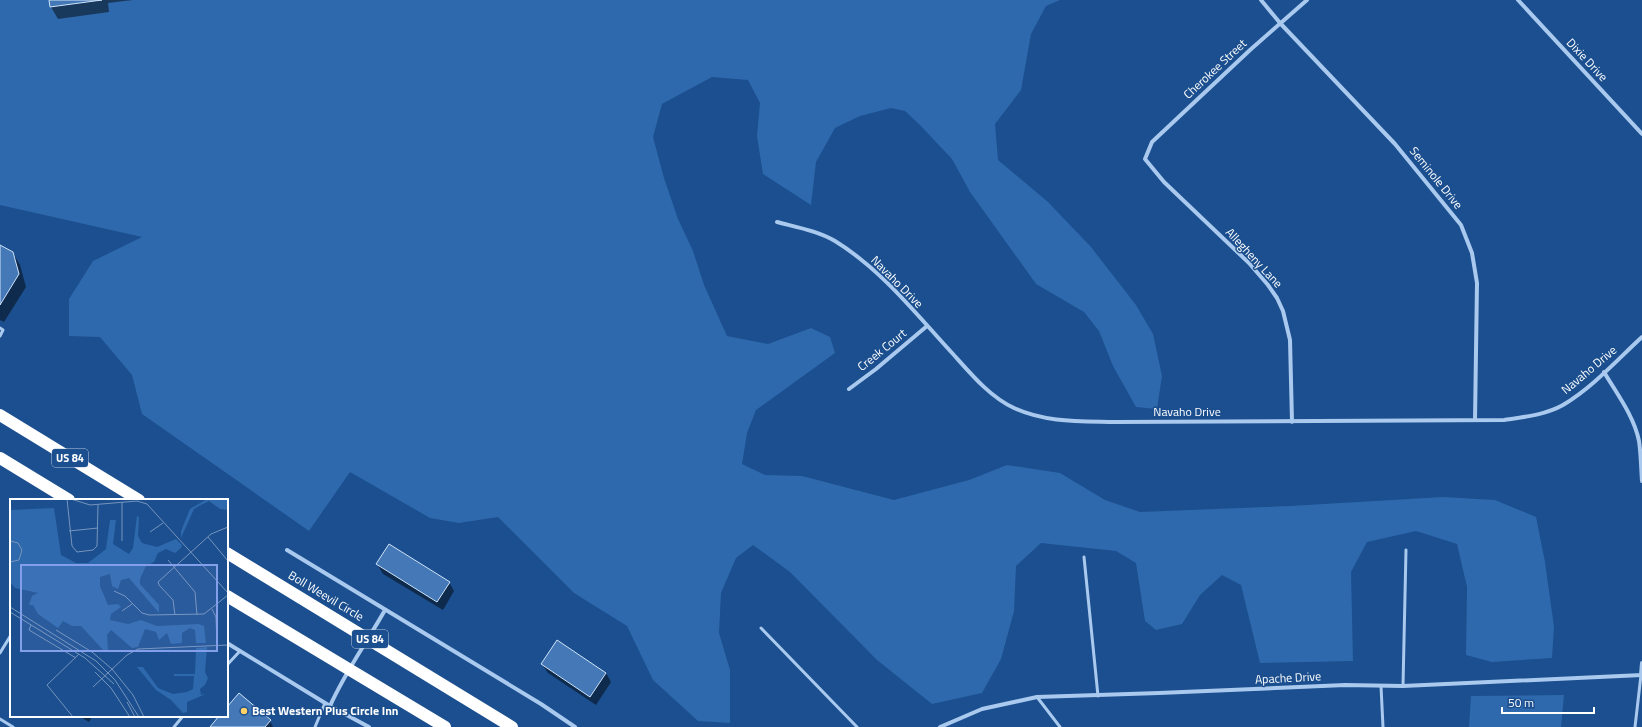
<svg xmlns="http://www.w3.org/2000/svg" width="1642" height="727" font-family="'Titillium Web',sans-serif">
<rect width="100%" height="100%" fill="#1b4f8f"/>
<path fill="#2e69ad" d="M0 0H1060L1046 6 1031 34 1021 90 995 124 998 160 1048 202 1091 247 1136 305 1153 334 1162 376 1157 409 1136 407 1113 366 1099 331 1084 312 1036 284 970 192 952 159 919 124 905 111 891 108 860 116 835 128 816 162 811 205 763 174 757 136 760 103 748 80 712 77 662 104 653 137 664 178 678 219 693 251 704 285 727 336 768 344 811 328 830 337 835 353 756 410 747 433 742 464 765 475 802 476 894 500 969 480 1007 465 1060 473 1105 500 1140 512 1290 506 1443 497 1495 500 1536 517 1545 562 1554 627 1552 658 1492 662 1466 655 1467 587 1457 544 1416 531 1367 542 1351 572 1353 661 1260 663 1241 585 1222 575 1200 595 1182 624 1156 630 1145 621 1136 563 1116 551 1041 543 1016 566 1014 611 1001 659 982 693 932 704 877 660 790 572 753 545 736 558 721 593 719 633 730 670V723L698 721 653 680 627 626 574 593 498 517 459 523 430 518 350 472 309 531 142 414 132 375 100 337 69 336V299L93 261 142 237 0 205Z
M1564 695 1561 727H1469L1471 696Z"/>
<path fill="#0007" d="M50 0H133L108 3 109 12 58 19 51 7Z
M0 246 13 253 20 265 26 287 4 322 0 320Z
M377 564 449 582 454 591 443 610 383 574Z
M542 664 606 673 611 682 596 705 548 673Z
M227 708 270 721 273 727H211L221 716H227Z
M79 716H92L89 722Z"/>
<path fill="#4478b7" stroke="#cfe3fa" d="M49 0H102L50 7Z
M0 245 13 252 19 274 0 305Z
M389 544 450 582 437 602 376 564Z
M557 640 606 673 590 697 541 664Z
M239 693 271 720 265 727H210L219 716H227V707Z"/>
<g fill="none" stroke-linecap="round" stroke-linejoin="round">
<path stroke="#a9c9ee" stroke-width="3" d="M0 328 3 330 0 336
M1084 557 1098 696
M761 628 857 727
M0 653 11 635
M227 665 240 651
M1381 686 1383 727
M1403 686 1406 550
M1037 697 1060 727
M0 719 13 727
M174 727 183 716
M315 727 325 703
M1635 727 1641 675"/>
<path stroke="#a9c9ee" stroke-width="4" d="M1261 0 1280 23 1395 144 1461 225 1472 253 1477 283 1475 420
M1518 0 1642 134
M777 222C796 227 818 231 835 241 882 270 916 314 953 354 971 374 990 397 1014 408 1046 423 1082 421 1116 422L1504 420C1524 417 1545 415 1563 405 1593 387 1617 360 1642 337
M1604 372C1617 394 1634 416 1639 441 1641 454 1641 468 1642 481
M849 389 876 369 927 326
M1292 422 1290 340 1283 311 1277 298 1268 285 1249 263 1164 182 1145 159 1152 142 1250 50 1307 0
M287 550 541 704 575 727
M227 643 330 706 369 727
M1641 675 1642 663
M330 706C345 672 367 642 385 610
M940 727 982 709 1037 697 1159 693 1345 685 1403 686 1642 675"/>
<path stroke="#fff" stroke-width="12" d="M0 415 139 500
M0 458 69 500
M227 553 512 727
M227 596 445 727"/>
</g>
<circle fill="#ffd166" stroke="#1b4f8f" stroke-width="1.5" cx="244" cy="711" r="4"/>
<g text-anchor="middle" stroke-width="3" stroke-linejoin="round" paint-order="stroke">
<g fill="#1b4f8f" stroke="#bbcadd" stroke-width="1">
<rect x="52" y="449" width="36" height="18" rx="3"/>
<rect x="352" y="630" width="36" height="18" rx="3"/>
</g>
<g font-size="11" font-weight="bold" fill="#fff">
<text x="70" y="462">US 84</text>
<text x="370" y="643">US 84</text>
</g>
<g font-size="12" fill="#fff" stroke="#1b4f8f">
<text transform="translate(1587 60) rotate(47)" y="4">Dixie Drive</text>
<text transform="translate(1215 69) rotate(-43)" y="4">Cherokee Street</text>
<text transform="translate(1436 178) rotate(51)" y="4">Seminole Drive</text>
<text transform="translate(1254 258) rotate(47)" y="4">Allegheny Lane</text>
<text transform="translate(897 282) rotate(45)" y="4">Navaho Drive</text>
<text transform="translate(882 350) rotate(-39)" y="4">Creek Court</text>
<text transform="translate(1589 370) rotate(-40)" y="4">Navaho Drive</text>
<text x="1187" y="416">Navaho Drive</text>
<text transform="translate(326 596) rotate(31)" y="4">Boll Weevil Circle</text>
<text transform="translate(1288 678) rotate(-3)" y="4">Apache Drive</text>
</g>
<g font-size="12" font-weight="bold" fill="#fff" stroke="#1b4f8f" text-anchor="start">
<text x="252" y="715">Best Western Plus Circle Inn</text>
</g>
</g>
<g transform="translate(10 499)">
<rect width="218" height="218" fill="#1b4f8f"/>
<path d="M197 0H218V11L210 10 199 2 189 7 184 10 171 39V32L180 10ZM44 9 51 56 66 64H78L96 50 100 21H106L103 45 119 55 123 49 127 17 129 18 128 37 132 44 147 48 166 40 172 46 171 49 165 54 156 50 148 54 144 63 136 67 130 80V85L149 106V114L119 79 111 81 108 90 102 87 100 75 90 78V87L98 106 108 105 111 108 101 115 100 121 118 125 131 121 147 127 189 125 194 127 196 144H186L185 131 180 129 172 134V144L161 145 157 134 149 141 146 133 135 130 128 148 122 149 101 131 97 136 98 152H94L71 127H62L53 122 48 129 28 115 23 106H19L22 97 28 94 5 89 0 83V11ZM197 148 195 173 198 179 195 186 190 190 191 196 196 195 177 203V213L173 214 161 201 146 191 127 168H133L148 189 163 195 177 193 183 190 184 177H164V175H185L186 149Z" fill="#2e69ad"/>
<path fill="none" stroke="#7695bc" stroke-width="1" d="M57 0 62 47 67 53 83 51 87 47 88 6M61 0 80 6 127 2 137 5 218 94M112 3V42M59 32 88 29M140 33 153 24M198 38 218 62M0 42 8 44 12 51 9 61 0 63M158 61 185 93 187 116M104 92 115 97 132 114 139 116 194 115 218 96M0 108 86 162 105 181 129 218M202 110 206 118 207 146M112 112 122 105M0 113 75 159 104 185M165 116 163 101 149 86 148 83 201 35 218 28M21 126 19 131 66 159M46 131 82 153 102 170 123 196 134 218M85 173 101 189 120 218M83 188 117 156 128 150 218 146M117 203 125 218M63 218 37 186 69 155"/>
<path fill="#839eea" fill-opacity="0.15" stroke="#839eea" stroke-width="2" d="M11 66H207V152H11Z"/>
<rect width="218" height="218" fill="none" stroke="#fff" stroke-width="2"/>
</g>
<path d="M1502 707v6h92v-6" fill="none" stroke="#ffffff" stroke-width="2"/>
<text x="1508" y="707" font-size="12" fill="#ffffff" stroke="#1b4f8f" stroke-width="3" paint-order="stroke">50 m</text>
</svg>
